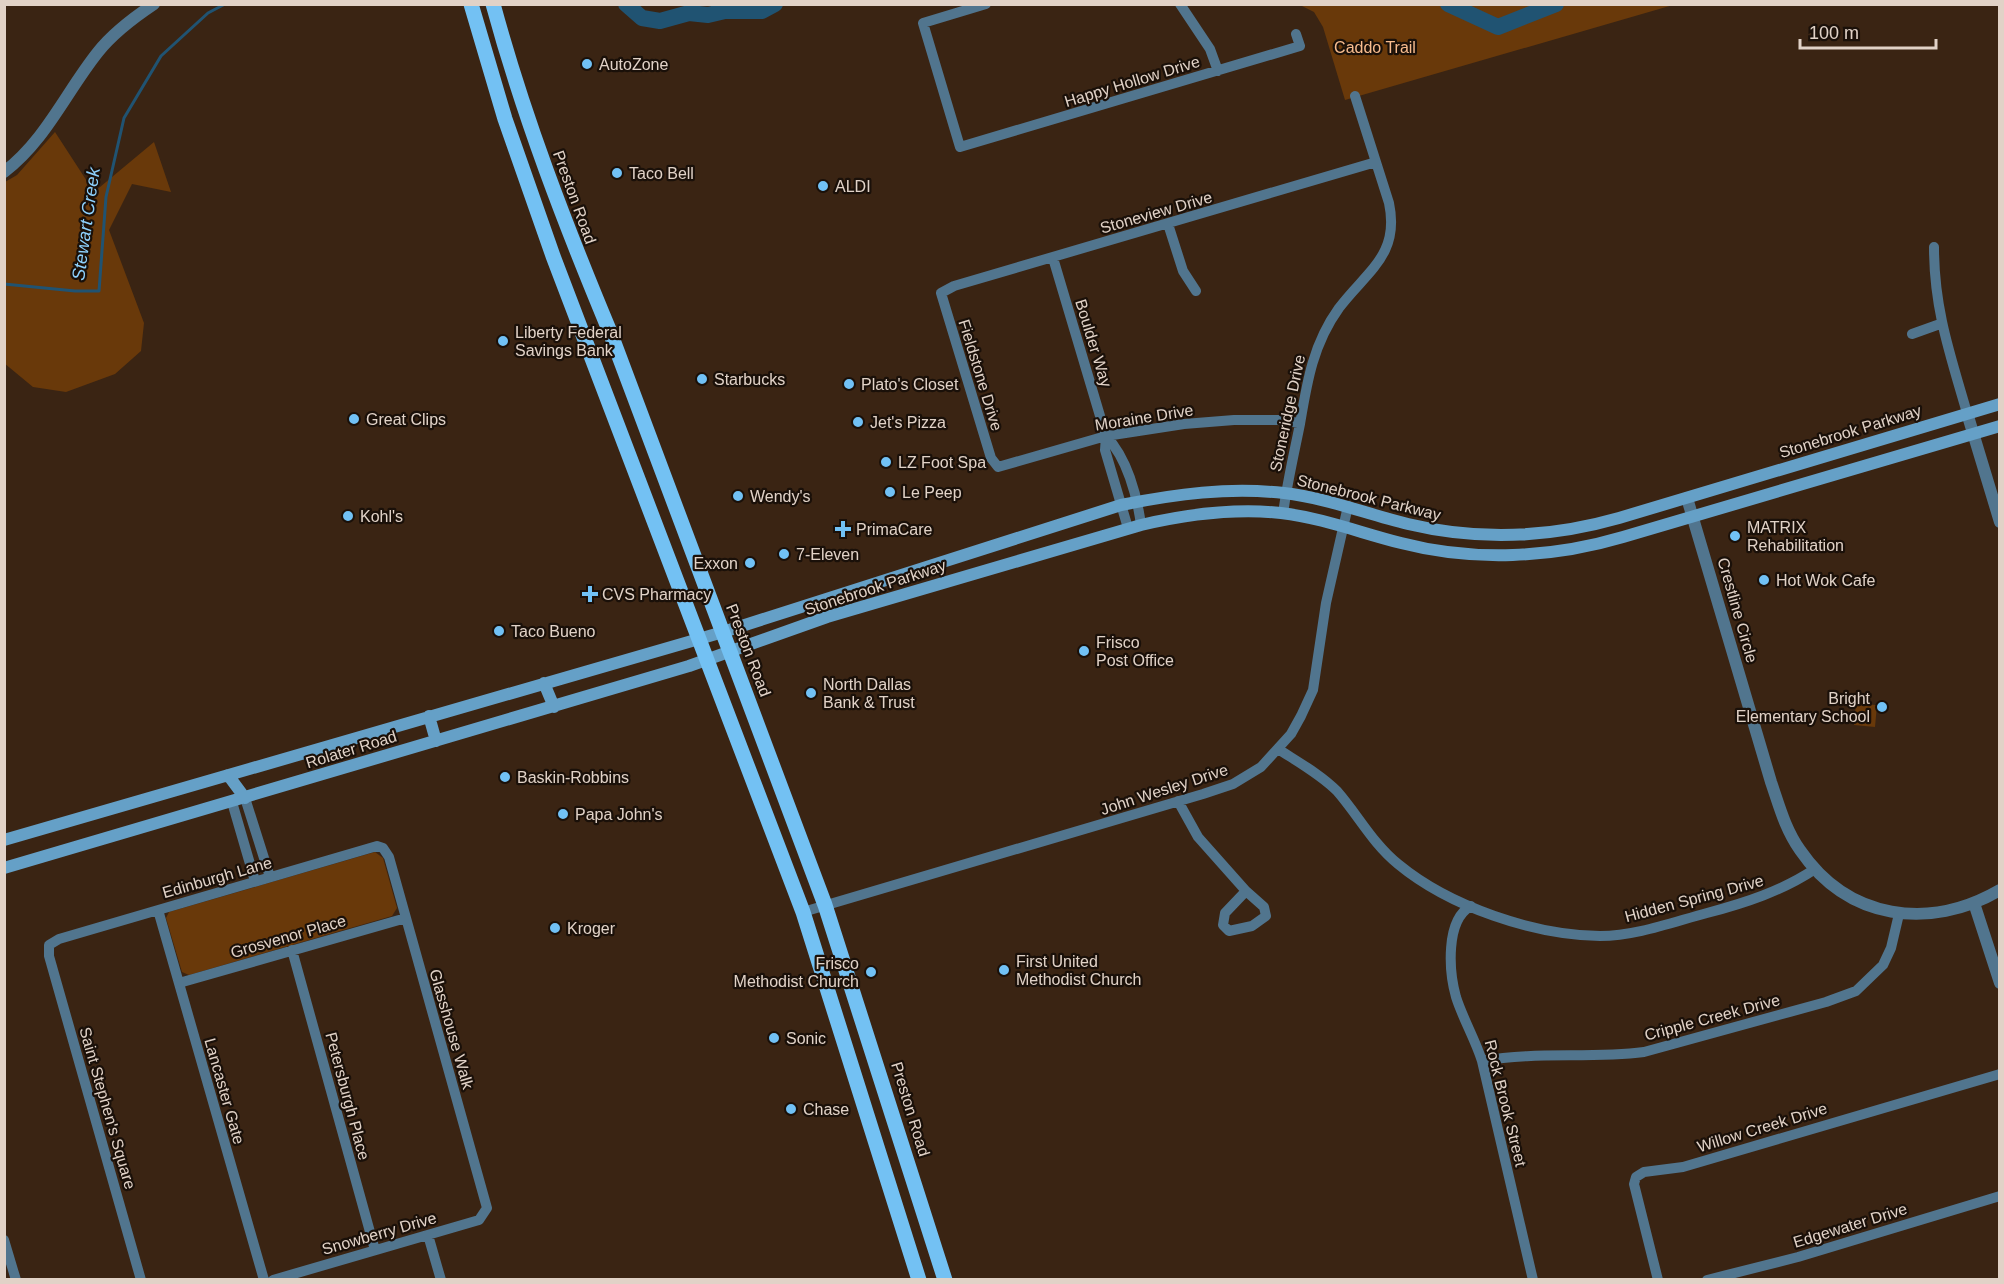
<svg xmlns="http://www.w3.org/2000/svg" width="2004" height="1284" font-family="Arial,sans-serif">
<rect width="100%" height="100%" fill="#3a2413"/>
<path fill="#69390a" d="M1300 5H1673L1345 100 1323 27 1314 12Z
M55 132 94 192 154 142 171 192 132 184 109 230 144 323 141 351 115 374 66 392 33 387 4 363 5 182 17 175Z
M1856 704 1877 705 1875 727 1854 725Z
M375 852 383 858 397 908 392 916 189 975 182 972 166 918 169 912Z"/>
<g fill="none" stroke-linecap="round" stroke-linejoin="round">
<path stroke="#205372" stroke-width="3" d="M4 284 75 291H99L106 197 124 118 161 56 208 13 225 4"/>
<path stroke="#205372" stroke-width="16" d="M626 4 642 18 660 21 689 13 708 15 725 11H762L775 4
M1448 4 1498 27 1556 4"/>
<path stroke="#51758e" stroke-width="10" d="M986 4 923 23 960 147 1300 46 1296 34
M1180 4 1210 49 1218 71
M1168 224 1183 271 1196 291
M1934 247C1934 309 1950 354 1967 413
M1053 258 1106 436 1105 450 1128 528
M1912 334 1940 324
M1300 423 1278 420H1234L1184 424 1106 436 998 467 991 458 941 293 954 286 1376 162
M1106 436C1127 458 1137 495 1141 525
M1283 514C1287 483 1294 454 1300 424 1307 382 1313 344 1339 308 1367 271 1400 255 1389 203L1355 96
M1278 749C1298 762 1320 774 1337 791 1358 815 1373 844 1398 864 1450 907 1534 935 1600 936 1636 936 1673 922 1707 913 1745 903 1782 891 1815 869
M245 798 270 877
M1178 801 1198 837 1246 891
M232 802 255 881
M1246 891 1264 907 1266 916 1252 926 1229 931 1223 925 1225 913Z
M1471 906C1445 920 1449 972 1456 997 1463 1019 1475 1039 1482 1061L1533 1280
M158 910 264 1280
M803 912 1203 794 1233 784 1261 767 1291 734 1301 716 1313 690 1326 603 1348 506
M292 950 375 1250
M179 983 406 918
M1482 1061C1538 1051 1588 1059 1644 1052L1826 1002 1856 991 1883 965 1891 948 1899 914
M428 1235 441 1280
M4 1240 16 1280
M141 1280 49 956V945L59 939 377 846 383 848 389 857 487 1208 479 1220 273 1280
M1658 1280 1634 1184 1636 1177 1644 1172 1683 1167 2000 1074
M1707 1280 1798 1257 2000 1196"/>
<path stroke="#51758e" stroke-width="12" d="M4 172C46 140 66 92 98 52 113 33 133 18 154 4
M1967 413 2000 522
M1687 498 1771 782C1779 805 1785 829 1800 850 1848 920 1929 931 2000 890
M1974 903 2000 983"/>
<path stroke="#65a0c7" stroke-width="12" d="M544 683 554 707
M429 716 436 741
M228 775 245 798
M4 840 723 632 1121 505C1176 494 1228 487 1284 493 1327 498 1366 514 1408 524 1479 541 1549 538 1619 518L2000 404
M4 868 689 666 827 617 1141 525C1188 514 1233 508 1281 513 1323 518 1361 533 1401 543 1474 562 1552 558 1623 537L2000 426"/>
<path stroke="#73c1f3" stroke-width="15" d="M471 4 505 119 553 256 803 912 919 1280
M493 4C524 118 565 224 610 332L825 905 945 1280"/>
</g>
<g fill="#71c1f5" stroke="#1a1009" stroke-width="2">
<circle cx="587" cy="64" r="6"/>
<circle cx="617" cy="173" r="6"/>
<circle cx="823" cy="186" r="6"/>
<circle cx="503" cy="341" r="6"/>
<circle cx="702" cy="379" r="6"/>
<circle cx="849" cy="384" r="6"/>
<circle cx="354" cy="419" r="6"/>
<circle cx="858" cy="422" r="6"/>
<circle cx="886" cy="462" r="6"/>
<circle cx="890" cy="492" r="6"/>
<circle cx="738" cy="496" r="6"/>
<circle cx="348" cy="516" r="6"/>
<path d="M840 520h6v6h6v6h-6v6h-6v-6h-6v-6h6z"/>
<circle cx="1735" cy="536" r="6"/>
<circle cx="784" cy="554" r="6"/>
<circle cx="750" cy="563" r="6"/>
<circle cx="1764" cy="580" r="6"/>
<path d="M587 585h6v6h6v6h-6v6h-6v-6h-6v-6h6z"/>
<circle cx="499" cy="631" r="6"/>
<circle cx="1084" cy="651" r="6"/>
<circle cx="811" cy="693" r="6"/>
<circle cx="1882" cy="707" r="6"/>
<circle cx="505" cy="777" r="6"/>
<circle cx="563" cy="814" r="6"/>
<circle cx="555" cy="928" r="6"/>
<circle cx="1004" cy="970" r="6"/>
<circle cx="871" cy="972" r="6"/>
<circle cx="774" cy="1038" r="6"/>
<circle cx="791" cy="1109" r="6"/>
</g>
<g text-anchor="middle" stroke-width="4.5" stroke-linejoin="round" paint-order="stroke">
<g font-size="16" fill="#f8bc8e" stroke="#1a1009">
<text x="1375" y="53">Caddo Trail</text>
</g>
<g font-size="16" fill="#e1d2c7" stroke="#1a1009" text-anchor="start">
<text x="599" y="70">AutoZone</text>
<text x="629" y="179">Taco Bell</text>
<text x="835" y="192">ALDI</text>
<text x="515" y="338">Liberty Federal<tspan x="515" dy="18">Savings Bank</tspan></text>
<text x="714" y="385">Starbucks</text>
<text x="861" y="390">Plato's Closet</text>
<text x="366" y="425">Great Clips</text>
<text x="870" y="428">Jet's Pizza</text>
<text x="898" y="468">LZ Foot Spa</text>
<text x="902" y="498">Le Peep</text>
<text x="750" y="502">Wendy's</text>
<text x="360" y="522">Kohl's</text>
<text x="1747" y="533">MATRIX<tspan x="1747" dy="18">Rehabilitation</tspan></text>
<text x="856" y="535">PrimaCare</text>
<text x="796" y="560">7-Eleven</text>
<text x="738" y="569" text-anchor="end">Exxon</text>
<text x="1776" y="586">Hot Wok Cafe</text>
<text x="602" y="600">CVS Pharmacy</text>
<text x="511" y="637">Taco Bueno</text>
<text x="1096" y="648">Frisco<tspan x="1096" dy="18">Post Office</tspan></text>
<text x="823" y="690">North Dallas<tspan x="823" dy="18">Bank &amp; Trust</tspan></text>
<text x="1870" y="704" text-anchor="end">Bright<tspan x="1870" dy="18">Elementary School</tspan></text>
<text x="517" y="783">Baskin-Robbins</text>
<text x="575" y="820">Papa John's</text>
<text x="567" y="934">Kroger</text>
<text x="1016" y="967">First United<tspan x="1016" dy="18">Methodist Church</tspan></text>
<text x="859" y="969" text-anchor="end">Frisco<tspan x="859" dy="18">Methodist Church</tspan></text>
<text x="786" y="1044">Sonic</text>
<text x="803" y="1115">Chase</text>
</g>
<g font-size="16" fill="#e1d2c7" stroke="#1a1009">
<text transform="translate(1132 81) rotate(-17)" y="6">Happy Hollow Drive</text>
<text transform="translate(575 197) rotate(70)" y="6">Preston Road</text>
<text transform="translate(1156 212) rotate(-16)" y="6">Stoneview Drive</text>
<text transform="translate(1094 343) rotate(73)" y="6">Boulder Way</text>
<text transform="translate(981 375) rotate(73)" y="6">Fieldstone Drive</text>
<text transform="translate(1287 413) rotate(-78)" y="6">Stoneridge Drive</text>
<text transform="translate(1144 417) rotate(-9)" y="6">Moraine Drive</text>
<text transform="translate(1850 431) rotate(-17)" y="6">Stonebrook Parkway</text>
<text transform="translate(1369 497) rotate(14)" y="6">Stonebrook Parkway</text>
<text transform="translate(875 587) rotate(-18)" y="6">Stonebrook Parkway</text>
<text transform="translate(1738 610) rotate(74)" y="6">Crestline Circle</text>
<text transform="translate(749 650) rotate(69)" y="6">Preston Road</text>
<text transform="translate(351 749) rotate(-17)" y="6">Rolater Road</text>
<text transform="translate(1164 789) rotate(-18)" y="6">John Wesley Drive</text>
<text transform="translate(217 877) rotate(-16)" y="6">Edinburgh Lane</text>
<text transform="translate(1694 898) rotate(-15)" y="6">Hidden Spring Drive</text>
<text transform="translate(288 936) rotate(-16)" y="6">Grosvenor Place</text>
<text transform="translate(1712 1017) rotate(-15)" y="6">Cripple Creek Drive</text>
<text transform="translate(452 1029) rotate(74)" y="6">Glasshouse Walk</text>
<text transform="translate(225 1091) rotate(74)" y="6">Lancaster Gate</text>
<text transform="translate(348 1096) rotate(75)" y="6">Petersburgh Place</text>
<text transform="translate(1506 1103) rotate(76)" y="6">Rock Brook Street</text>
<text transform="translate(108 1108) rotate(74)" y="6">Saint Stephen's Square</text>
<text transform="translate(911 1109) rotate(73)" y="6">Preston Road</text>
<text transform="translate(1762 1127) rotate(-17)" y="6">Willow Creek Drive</text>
<text transform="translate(1850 1225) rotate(-17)" y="6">Edgewater Drive</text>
<text transform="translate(379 1233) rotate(-16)" y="6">Snowberry Drive</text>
</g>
<g font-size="18" font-style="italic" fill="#8ed1fd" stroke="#1a1009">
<text transform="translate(86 224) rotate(-82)" y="6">Stewart Creek</text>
</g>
</g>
<rect width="2004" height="1284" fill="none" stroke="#e1d2c7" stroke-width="12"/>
<path d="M1800 39v9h136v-9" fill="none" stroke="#e1d2c7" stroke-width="3"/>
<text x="1809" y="39" font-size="18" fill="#e1d2c7" stroke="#1a1009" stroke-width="4.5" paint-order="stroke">100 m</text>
</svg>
